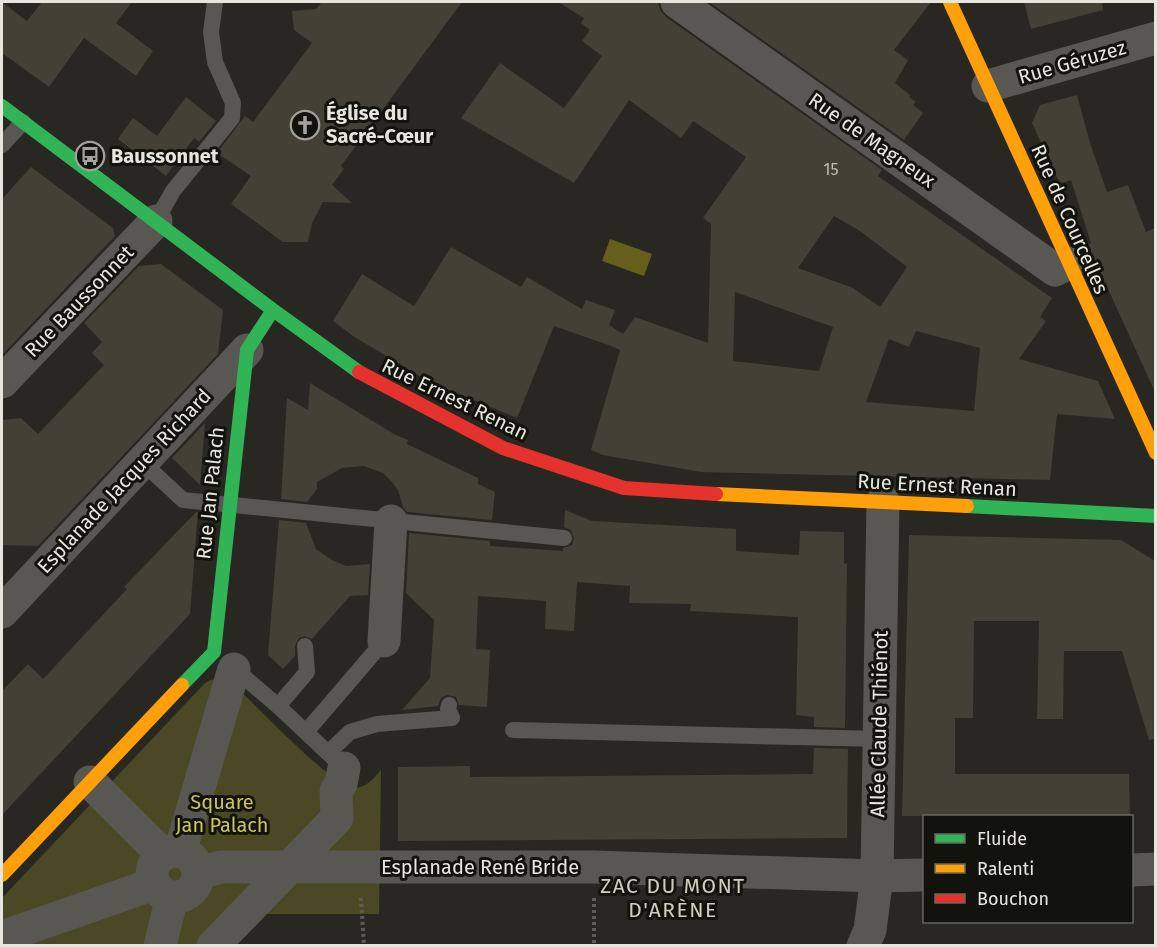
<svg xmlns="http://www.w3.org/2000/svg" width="1157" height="947" font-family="'Fira Sans',sans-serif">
<rect width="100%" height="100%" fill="#282721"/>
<path fill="#4b4925" d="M219 679 236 687C256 705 333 788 355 788 366 788 374 778 381 770L379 914H238L206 945 2 946V898L204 684 210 680Z"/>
<path fill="#655f1b" d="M610 239 652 254 644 276 602 261Z"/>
<path fill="#434135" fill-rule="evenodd" d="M2 2 27 21 42 2H132L116 23 153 51 136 76 84 38 49 87 2 53Z
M322 2H462L341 166 344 169 332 185 352 203 323 202 312 223 308 242H283L231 204 251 176 217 153 245 116 253 122 312 43 294 30 292 11 316 9Z
M558 2H658L660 10 666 17 882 170 878 176 1052 298 1040 317 1046 321 1019 359 1098 381 1115 419 1057 414 1050 480 701 472 603 455 591 450 620 350 614 347 554 326 517 418 428 381 353 336 333 321 362 274 414 306 451 247 521 287 527 277 582 309 586 300 615 310 609 325 623 334 635 317 708 343 711 224 703 218 746 157 693 121 681 138 629 100 574 183 461 118 500 63 564 108 602 56 582 41 590 30 581 23 584 18ZM834 216 860 231 907 267 880 307 853 288 798 268ZM735 292 833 327 819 371 733 361ZM916 331 980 348 974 411 866 402 889 339 909 347Z
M709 2H931L894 50 908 60 895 83 910 95 909 97 916 102 913 105 923 113 904 140Z
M1024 2H1102L1103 10 1031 29Z
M1077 95 1090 143 1107 192 1128 185 1146 232 1155 228V392L1088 245 1091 243 1071 180 1060 184 1032 123 1040 105Z
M186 97 216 121 199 142 194 138 166 176 118 139 133 118 157 136Z
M31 167 113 228 115 236 2 355V199Z
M161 264 223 310 218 354 38 546 2 545V420L21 418 38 434 104 365 92 353 102 342 84 323 139 266Z
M310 383 394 434 408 440 407 444 478 478V484L495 492 492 520 407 512 403 507 398 490 392 482 383 473 364 466 342 468 317 482V489L307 502 281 499 287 398 308 410Z
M205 423 200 485 172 458Z
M565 510 592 521 736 529V551L799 555 800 531 844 532V564L847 563 845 728 814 727V717L796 715 798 617 690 611 691 604 629 603 630 586 577 582 574 631 545 629 546 601 478 596 476 649 490 650 487 707 459 705 456 697 447 695 441 698 438 706 402 710 430 678 434 620 406 593 409 533 490 541V546L563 551V548L572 545 574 538 571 530 564 527Z
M196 512H198L190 614 2 815V691L28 664 43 679 127 589 124 587Z
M279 520 306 523 316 549 332 560 346 566 370 564 368 595 350 596 312 639 305 636 299 638 295 646V656L283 669 268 655Z
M909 535 1121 540 1155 561V739L1149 740 1122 651H1064L1063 719H1037L1039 621H974L973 718H955V774H1129L1130 816H902Z
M814 748 848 749 847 838 398 841V767L470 766V777L813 774Z"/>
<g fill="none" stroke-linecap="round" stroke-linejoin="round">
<path stroke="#5d5d57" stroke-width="4" stroke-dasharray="3 3" stroke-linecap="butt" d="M361 898 364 946
M594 898V946"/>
<path stroke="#585752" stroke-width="16" d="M2 145 23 122
M156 221 173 191 232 118 233 103 215 62 211 32 215 2
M142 462 183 500 564 538
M231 666 278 706 344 768
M278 706 307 672 305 646
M513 730 879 739
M306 732 384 641
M328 753 350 732 377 724 452 718 448 709 449 705"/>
<path stroke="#585752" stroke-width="33" d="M677 2 1055 270 1069 263
M988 86 1156 38
M2 382 156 221
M2 612 247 350
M384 641 391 521
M90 782 163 855
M152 874a23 23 0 1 1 46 0a23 23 0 1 1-46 0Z
M180 852 234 669
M1132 870 1156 869
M198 873 221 867H593L877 876 924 875
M2 937 154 884
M160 946 172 897
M213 946 337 818 336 791 341 784 344 768
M863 946 870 930 877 876 883 501"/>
<path stroke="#30b455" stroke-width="14" d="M2 106 273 310 359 372
M967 506 1156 516
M182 685 214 652 247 350 273 310"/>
<path stroke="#ff9f0a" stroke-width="14" d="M950 2 1156 453
M716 494 967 506
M2 875 182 685"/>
<path stroke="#e5322d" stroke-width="14" d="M359 372 503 448 624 488 716 494"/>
</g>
<defs>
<g id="church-ring" transform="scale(1.5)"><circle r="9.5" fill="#13130d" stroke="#a4a39b" stroke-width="1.5"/><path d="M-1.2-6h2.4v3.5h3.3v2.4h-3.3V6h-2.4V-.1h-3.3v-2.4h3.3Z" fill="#a4a39b"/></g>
<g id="bus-ring" transform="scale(1.5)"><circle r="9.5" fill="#13130d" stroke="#a4a39b" stroke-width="1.5"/><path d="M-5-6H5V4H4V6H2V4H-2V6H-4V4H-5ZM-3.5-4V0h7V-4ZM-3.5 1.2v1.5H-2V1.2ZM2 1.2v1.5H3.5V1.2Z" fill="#a4a39b"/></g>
</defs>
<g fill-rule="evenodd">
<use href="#church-ring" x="305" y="125"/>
<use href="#bus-ring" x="90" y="156"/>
</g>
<g text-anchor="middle" stroke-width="6" stroke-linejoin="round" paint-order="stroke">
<g font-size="16" fill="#bdbdb3">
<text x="831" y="175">15</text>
</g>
<g font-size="20" fill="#e6e6dd" stroke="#13130d">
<text transform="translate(1072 62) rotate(-16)" y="7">Rue Géruzez</text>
<text transform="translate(872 140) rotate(35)" y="7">Rue de Magneux</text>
<text transform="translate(1070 219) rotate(66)" y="7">Rue de Courcelles</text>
<text transform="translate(79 301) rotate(-46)" y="7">Rue Baussonnet</text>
<text transform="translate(455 399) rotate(26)" y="7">Rue Ernest Renan</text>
<text transform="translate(124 481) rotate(-47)" y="7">Esplanade Jacques Richard</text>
<text transform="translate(937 485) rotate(3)" y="7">Rue Ernest Renan</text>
<text transform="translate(210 493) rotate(-84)" y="7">Rue Jan Palach</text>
<text transform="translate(879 724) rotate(-89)" y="7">Allée Claude Thiénot</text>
<text x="480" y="874">Esplanade René Bride</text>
</g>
<g font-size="20" font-weight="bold" fill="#e6e6dd" stroke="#13130d" text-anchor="start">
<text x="326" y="120">Église du<tspan x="326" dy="23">Sacré-Cœur</tspan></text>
<text x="111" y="163">Baussonnet</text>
</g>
<g font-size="20" fill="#ccc45f" stroke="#13130d">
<text x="222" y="809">Square<tspan x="222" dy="23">Jan Palach</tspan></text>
</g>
<g font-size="21" letter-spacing="1.5" fill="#cfcebe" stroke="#13130d">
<text x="673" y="893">ZAC DU MONT<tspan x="673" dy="24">D'ARÈNE</tspan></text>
</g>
</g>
<rect width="1157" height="947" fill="none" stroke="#e6e6dd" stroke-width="6"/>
<rect x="923" y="815" width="210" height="108" fill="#13130d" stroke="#676760" stroke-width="1.5"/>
<rect x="935" y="834" width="30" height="9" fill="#30b455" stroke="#676760" stroke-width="1.5"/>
<text x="977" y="845" font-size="18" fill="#e6e6dd">Fluide</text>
<rect x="935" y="864" width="30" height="9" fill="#ff9f0a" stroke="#676760" stroke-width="1.5"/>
<text x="977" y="875" font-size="18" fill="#e6e6dd">Ralenti</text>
<rect x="935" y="894" width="30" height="9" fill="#e5322d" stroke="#676760" stroke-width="1.5"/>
<text x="977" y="905" font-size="18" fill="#e6e6dd">Bouchon</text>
</svg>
